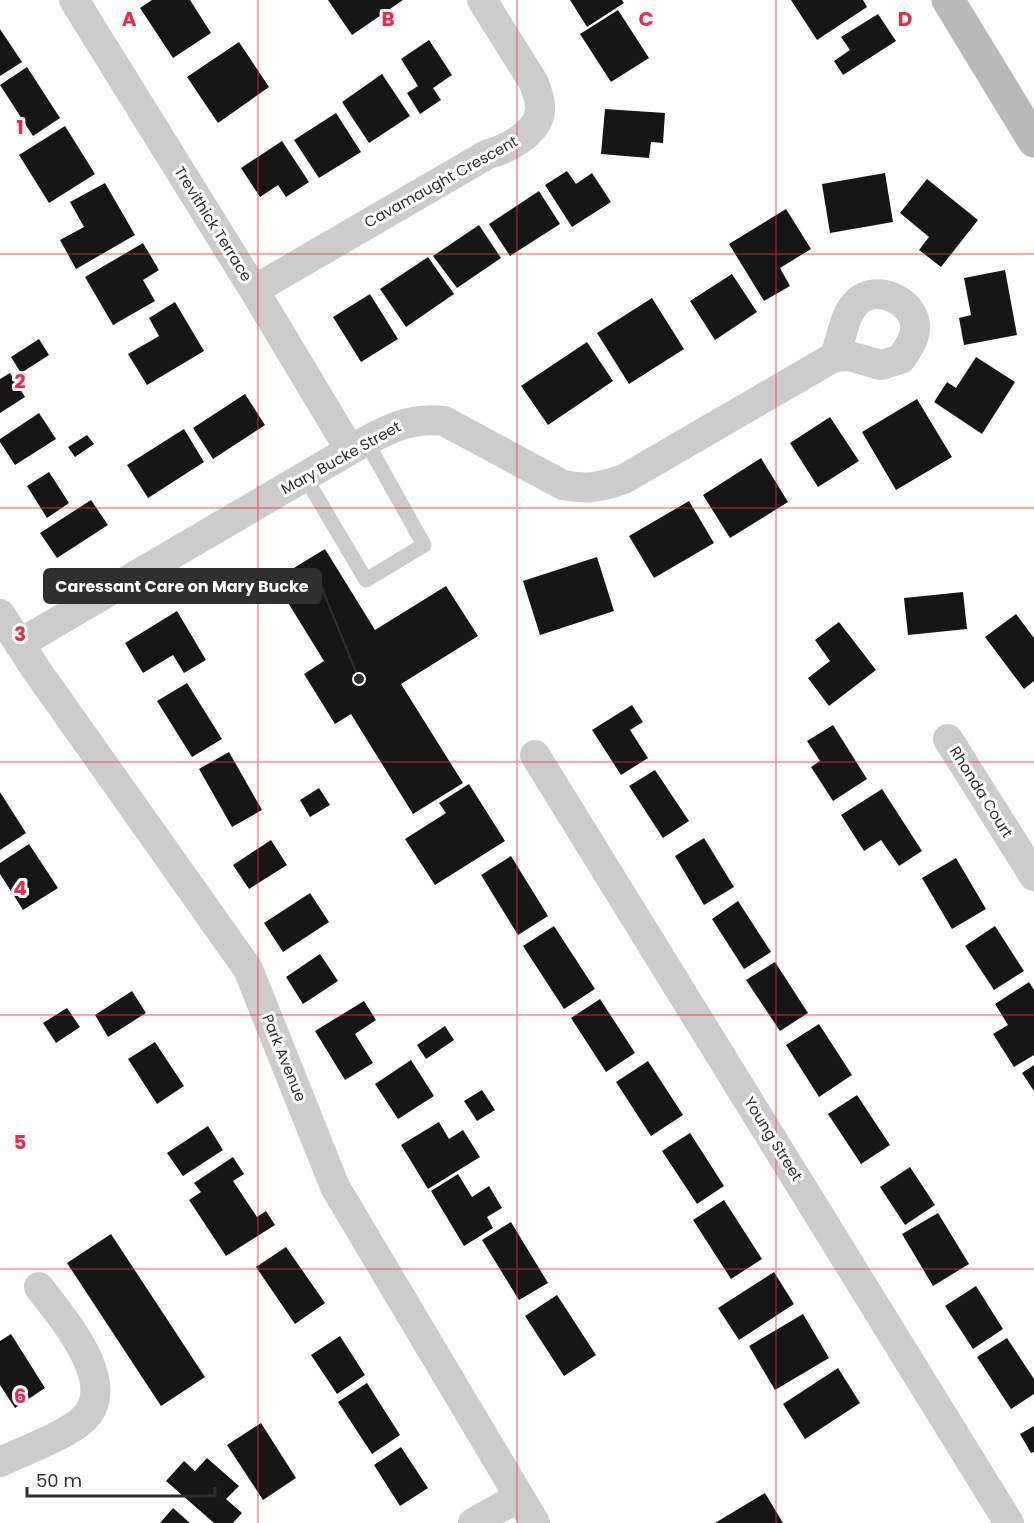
<svg xmlns="http://www.w3.org/2000/svg" width="1034" height="1523" font-family="Poppins,sans-serif">
<rect width="100%" height="100%" fill="#fff"/>
<path fill="#161616" d="M152 0H190L211 33 173 58 140 8Z
M328 0H403L352 35Z
M570 0H622L624 3 587 27Z
M791 0H863L867 7 817 40Z
M618 10 649 58 611 82 580 34Z
M878 14 896 41 843 75 834 61 850 50 841 37Z
M0 29 22 62 0 76Z
M429 40 452 75 433 88 441 100 420 114 407 93 418 86 401 59Z
M239 42 269 87 218 123 187 77Z
M27 67 60 118 33 136 0 85Z
M382 74 410 116 369 143 342 102Z
M605 109 665 113 663 143 651 142 649 158 601 154Z
M336 113 361 152 319 178 294 140Z
M65 126 95 174 49 203 19 155Z
M282 141 309 182 286 197 278 185 260 197 241 168Z
M567 171 576 184 592 173 611 202 572 227 545 185Z
M885 173 893 222 830 233 822 184Z
M927 179 978 220 941 267 919 250 929 237 900 213Z
M105 183 135 235 76 269 60 240 84 227 70 202Z
M539 191 560 224 510 256 489 224Z
M786 209 811 249 780 268 790 286 764 301 729 244Z
M479 225 501 258 457 288 433 256Z
M143 243 159 270 143 280 155 301 113 325 85 277Z
M428 257 454 294 406 327 380 289Z
M1005 270 1017 335 964 345 959 318 971 315 964 278Z
M732 274 757 312 715 340 690 301Z
M370 294 398 339 361 362 333 317Z
M652 298 684 349 629 384 597 333Z
M175 302 204 351 147 385 128 354 159 336 149 318Z
M39 339 49 355 21 373 11 357Z
M587 342 613 381 548 425 521 386Z
M976 357 1015 382 982 434 934 402 947 382 956 388Z
M10 373 25 397 0 413V379Z
M245 394 265 425 213 459 193 428Z
M917 399 952 457 896 490 862 432Z
M39 413 56 439 15 465 0 442V439Z
M830 417 859 461 818 487 790 443Z
M184 429 204 462 148 498 127 465Z
M87 435 94 444 75 457 68 447Z
M761 458 788 502 730 538 703 495Z
M49 472 69 503 47 518 27 486Z
M91 500 108 525 57 558 40 533Z
M689 501 714 543 654 578 629 536Z
M325 549 375 630 446 586 478 636 401 684 463 783 413 814 351 714 335 724 304 674 324 661 274 580Z
M597 557 614 611 540 635 523 581Z
M963 592 967 629 908 635 904 598Z
M177 611 206 660 184 673 173 655 143 673 125 643Z
M1016 614 1034 638V681L1024 689 985 637Z
M839 622 876 670 829 706 808 678 830 661 815 640Z
M187 683 222 739 192 757 157 701Z
M632 705 643 722 630 730 648 758 621 775 592 730Z
M833 725 867 779 833 801 811 767 820 761 807 741Z
M229 752 262 810 232 827 199 769Z
M655 770 689 821 663 838 629 786Z
M469 784 505 841 435 885 405 839 446 813 439 803Z
M319 788 330 805 310 817 300 800Z
M882 789 922 851 899 866 881 840 864 851 841 815Z
M0 792 26 833 0 850Z
M704 838 734 887 704 905 675 856Z
M271 840 287 865 249 889 233 865Z
M29 844 58 888 23 910 0 874V863Z
M511 856 548 916 518 935 481 875Z
M956 858 986 909 952 929 922 878Z
M310 893 329 922 283 952 264 923Z
M738 901 771 952 744 969 712 919Z
M554 926 595 989 564 1009 523 946Z
M995 926 1024 971 994 990 965 946Z
M320 954 338 981 303 1004 286 977Z
M775 962 808 1013 780 1031 746 980Z
M1029 982 1034 990V1055L1014 1067 993 1034 1008 1025 995 1004Z
M132 991 146 1013 108 1037 95 1015Z
M600 999 635 1053 606 1072 571 1018Z
M364 1001 376 1020 355 1034 373 1063 345 1080 315 1031Z
M67 1008 80 1027 56 1043 43 1023Z
M819 1024 852 1075 819 1097 786 1045Z
M445 1026 454 1040 426 1059 417 1045Z
M155 1042 184 1086 157 1104 128 1059Z
M411 1060 434 1096 398 1119 375 1084Z
M648 1061 683 1115 651 1136 616 1082Z
M1034 1065V1091L1022 1073Z
M482 1090 495 1110 477 1121 464 1101Z
M857 1095 890 1145 861 1164 828 1114Z
M439 1122 449 1139 463 1130 480 1157 428 1189 401 1145Z
M208 1126 223 1150 183 1176 167 1153Z
M690 1133 724 1186 697 1204 662 1151Z
M233 1157 244 1174 233 1181 257 1217 266 1211 275 1225 226 1256 189 1200 201 1192 194 1183Z
M910 1167 935 1205 905 1225 880 1187Z
M458 1174 472 1197 489 1186 502 1208 487 1217 493 1228 464 1246 431 1191Z
M724 1200 762 1259 731 1279 693 1220Z
M938 1213 969 1264 933 1286 902 1234Z
M511 1222 548 1283 519 1300 482 1240Z
M111 1234 205 1377 161 1406 67 1263Z
M286 1247 325 1303 295 1324 256 1267Z
M774 1272 794 1304 739 1340 718 1308Z
M976 1286 1003 1329 973 1349 945 1306Z
M557 1295 596 1355 564 1376 525 1316Z
M803 1314 829 1358 775 1390 749 1346Z
M11 1334 45 1388 15 1408 0 1385V1341Z
M340 1336 365 1375 337 1394 311 1355Z
M1007 1338 1034 1379V1394L1011 1409 977 1357Z
M838 1368 860 1403 805 1439 783 1404Z
M367 1383 400 1435 372 1454 338 1402Z
M261 1423 296 1478 263 1500 227 1445Z
M1034 1426V1452L1031 1453 1020 1434Z
M401 1447 428 1488 400 1506 374 1465Z
M207 1458 239 1486 226 1499 242 1513 233 1523H214L166 1481 184 1461 195 1471Z
M765 1493 783 1523H715Z
M173 1508 190 1523H160Z"/>
<g fill="none" stroke-linecap="round" stroke-linejoin="round">
<path stroke="#ccc" stroke-width="15" d="M305 477 366 580 424 545 366 441"/>
<path stroke="#ccc" stroke-width="30" d="M74 0 254 290 350 450
M254 290 488 154C507 149 537 134 540 111 541 102 537 92 534 83L482 0
M0 614 35 668 248 969 335 1187 535 1523
M19 644 350 450C381 433 407 416 444 421L563 485C587 490 601 487 624 479L834 357 849 356 881 365 901 359C908 348 916 338 915 325 913 300 876 284 857 302 842 317 843 339 834 357
M948 739 1034 876
M535 755 1009 1523
M0 1462C24 1451 59 1438 79 1423 125 1388 62 1318 39 1287
M473 1523 519 1497"/>
<path stroke="#b9b9b9" stroke-width="33" d="M948 0 1034 141"/>
</g>
<path fill="none" stroke="#ed2a4d" stroke-width="1.5" stroke-opacity="0.55" d="M258 0V1523M517 0V1523M776 0V1523M0 254H1034M0 508H1034M0 762H1034M0 1015H1034M0 1269H1034"/>
<g text-anchor="middle" stroke-width="6" stroke-linejoin="round" paint-order="stroke">
<g font-size="15" fill="#2f2f2f" stroke="#fff">
<text transform="translate(441 182) rotate(-29)" y="5">Cavamaught Crescent</text>
<text transform="translate(213 224) rotate(58)" y="5">Trevithick Terrace</text>
<text transform="translate(341 458) rotate(-29)" y="5">Mary Bucke Street</text>
<text transform="translate(981 792) rotate(58)" y="5">Rhonda Court</text>
<text transform="translate(284 1058) rotate(68)" y="5">Park Avenue</text>
<text transform="translate(773 1139) rotate(58)" y="5">Young Street</text>
</g>
</g>
<g font-size="20" text-anchor="middle" font-weight="bold" fill="#ed2a4d" stroke="#fff" stroke-width="6" stroke-linejoin="round" paint-order="stroke">
<text x="129" y="26">A</text>
<text x="388" y="26">B</text>
<text x="646" y="26">C</text>
<text x="905" y="26">D</text>
<text x="20" y="134">1</text>
<text x="20" y="388">2</text>
<text x="20" y="641">3</text>
<text x="20" y="895">4</text>
<text x="20" y="1149">5</text>
<text x="20" y="1403">6</text>
</g>
<path fill="none" stroke="#2f2f2f" stroke-width="2" d="M359 679L321 586"/>
<circle fill="#2f2f2f" stroke="#fff" stroke-width="2" cx="359" cy="679" r="6"/>
<rect fill="#2f2f2f" stroke="#2f2f2f" stroke-width="2" x="44" y="569" width="277" height="34" rx="6"/>
<g font-size="16" text-anchor="middle" font-weight="bold" fill="#fff">
<text x="182" y="592">Caressant Care on Mary Bucke</text>
</g>
<path d="M27 1487v9h188v-9" fill="none" stroke="#2f2f2f" stroke-width="3"/>
<text x="36" y="1487" font-size="18" fill="#2f2f2f" stroke="#ffffff" stroke-width="4.5" paint-order="stroke">50 m</text>
</svg>
